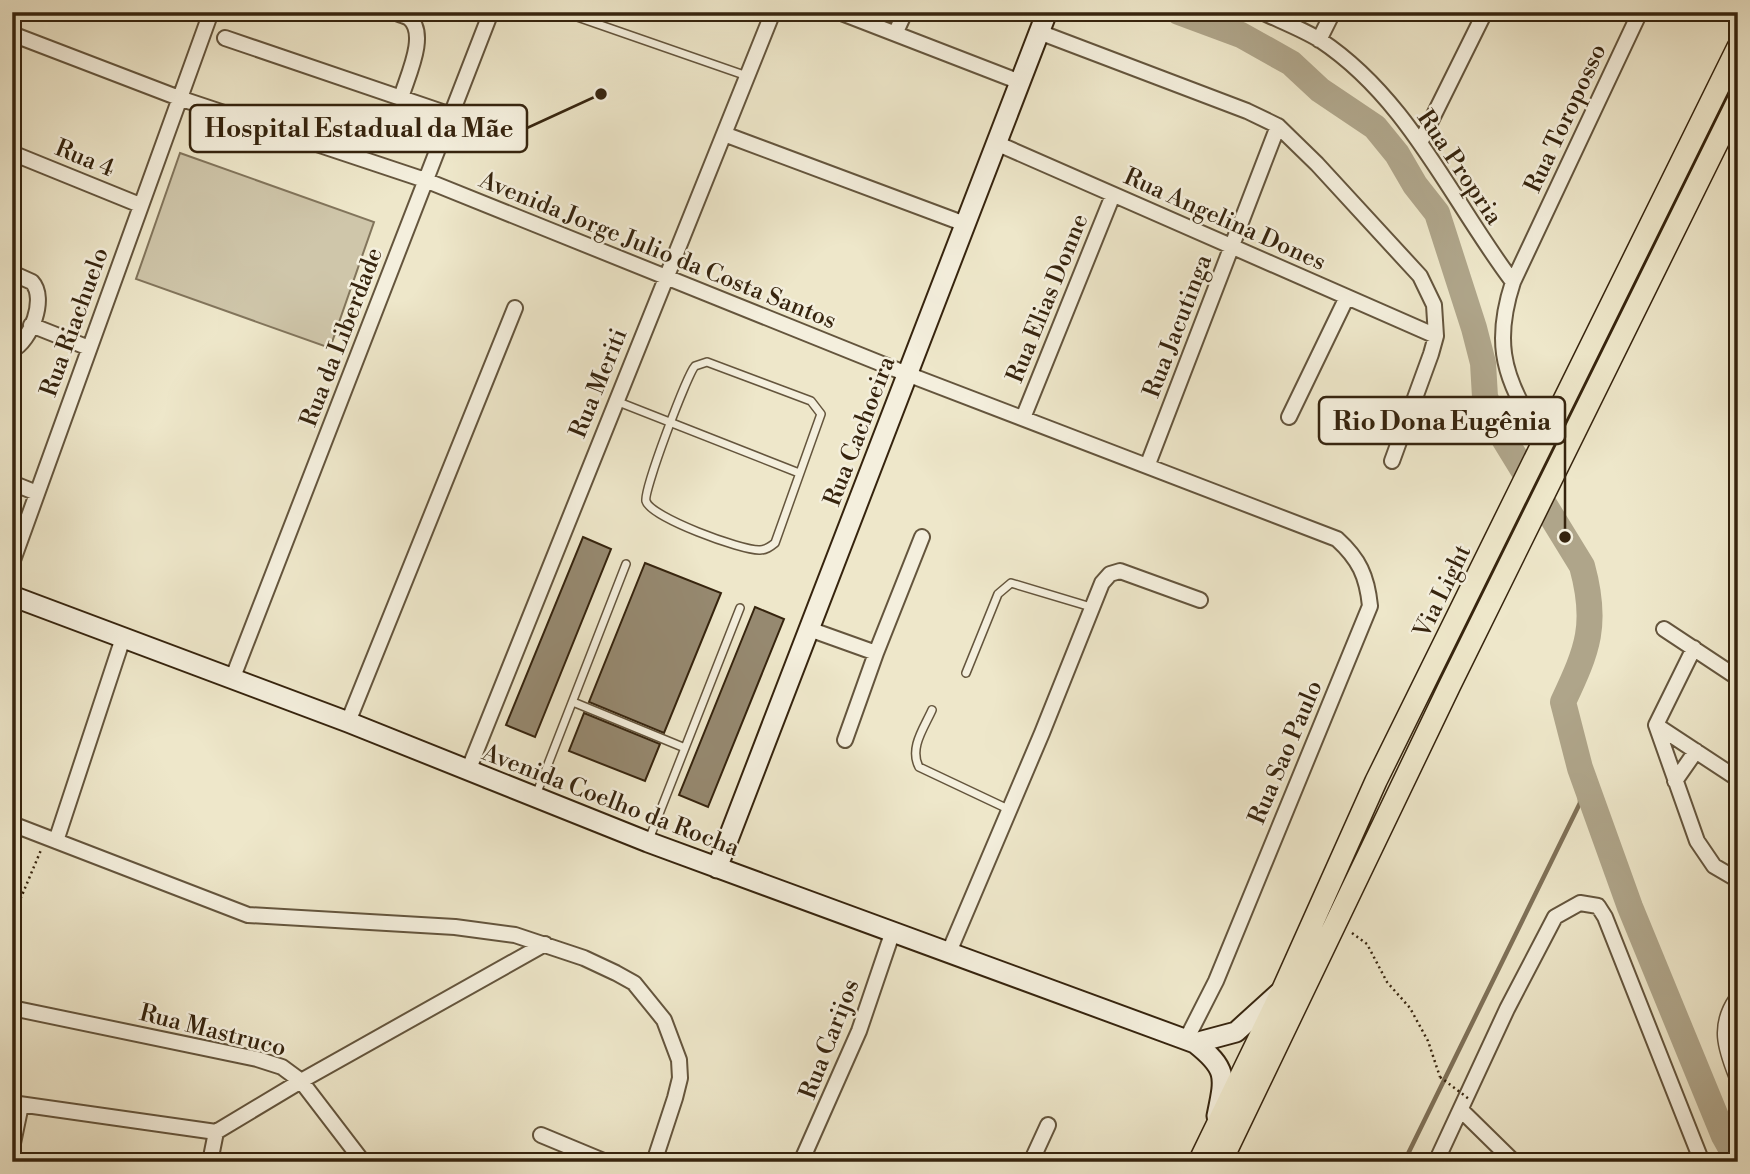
<svg xmlns="http://www.w3.org/2000/svg" width="1750" height="1174" font-family="'Libre Bodoni',serif">
<rect width="100%" height="100%" fill="#eee7ca"/>
<filter id="stains"><feTurbulence type="fractalNoise" baseFrequency=".00286" numOctaves="4"/><feColorMatrix values="0 0 0 0 .2 0 0 0 0 .09 0 0 0 0 .02 0 0 0 .5 -.17"/></filter>
<radialGradient id="worn" r=".72"><stop offset=".6" stop-color="#630" stop-opacity="0"/><stop offset="1" stop-color="#630" stop-opacity=".3"/></radialGradient>
<path fill="#cfc6aa" stroke="#82755c" stroke-width="2" d="M180 153 374 222 330 348 136 279Z"/>
<g fill="none" stroke-linecap="round" stroke-linejoin="round">
<path stroke="#7f7158" stroke-width="4.5" d="M1404 1162 1580 803V768"/>
<path stroke="#afa58a" stroke-width="26" d="M1179 12 1241 35 1291 63 1320 90 1375 127 1397 154 1415 185 1437 213 1474 328 1483 363 1485 397 1498 429 1582 566C1598 624 1588 649 1563 702L1580 768 1630 907 1724 1136 1738 1161"/>
</g>
<path fill="#968970" stroke="#36240e" stroke-width="2" d="M583 537 611 549 535 737 506 725Z
M645 563 721 593 664 733 589 702Z
M755 607 784 619 708 807 679 795Z
M584 713 660 744 645 781 569 751Z"/>
<g fill="none" stroke-linecap="round" stroke-linejoin="round">
<g stroke="#64553d" stroke-width="10">
<path id="service" d="M563 12 747 76
M707 362 811 401 821 414 775 543C770 547 766 550 760 550 742 551 650 517 646 501 643 491 687 375 695 366Z
M616 401 799 473
M966 673 998 594 1011 583 1091 607
M573 702 685 748
M932 710C924 728 909 748 919 767L1008 809
M536 795 626 564
M648 842 740 608"/>
</g>
<g stroke="#64553d" stroke-width="18">
<path id="minor" d="M394 12C398 14 406 16 409 18 429 34 406 79 401 98
M839 12 1020 82
M1262 12C1281 21 1302 29 1320 40 1409 99 1451 200 1513 282
M896 32 905 12
M1039 32 1247 111 1278 126 1317 164 1420 276 1434 305 1436 336 1431 354 1392 461
M12 34 179 98 425 180 907 374 1337 539C1359 559 1367 576 1370 606L1216 981 1186 1040
M225 38 451 115
M1319 40 1333 12
M724 134 965 224
M1421 141 1485 12
M996 143 1436 336
M12 153 140 205
M12 273 32 282C47 298 31 341 12 350
M31 325 89 348
M1289 417 1347 297
M1023 418 1113 195
M1532 422C1501 373 1495 337 1513 282L1640 12
M1148 464 1278 126
M12 483 37 493
M12 563 211 12
M809 629 876 653 922 537
M1664 629 1738 678
M1694 648 1656 725 1697 841 1714 866 1738 880
M233 677 491 12
M348 722 515 308
M1656 725 1738 779
M845 740 876 653
M468 771 773 12
M1675 781 1696 751
M12 824 248 915 455 927 515 935 584 958 616 973 634 983 664 1020 679 1060 680 1078 675 1098 654 1162
M56 841 123 638
M949 952 1042 733 1102 583 1110 574 1120 571 1200 600
M12 1008 257 1059 282 1067 301 1081 363 1162
M12 1103 216 1132
M1461 1110 1514 1162
M216 1132 301 1081 545 944
M541 1135 606 1162
M12 1148 21 1105
M210 1162 216 1132
M801 1162 859 1031 893 931
M1031 1162 1048 1125
M1436 1162 1507 1009 1555 917 1580 903 1598 906 1605 917 1702 1162"/>
</g>
<g stroke="#64553d" stroke-width="21">
<path id="tertiary" d="M1738 1000C1720 1026 1727 1047 1738 1075"/>
</g>
<g stroke="#36240e" stroke-width="23">
<path id="secondary" d="M12 596 348 722 648 842 1195 1043C1228 1069 1225 1077 1217 1116
M717 868 1047 12
M1195 1043 1236 1032 1279 993"/>
</g>
<g stroke="#36240e" stroke-width="24">
<path id="primary" d="M1199 1162 1282 991 1376 781 1738 47
M1221 1162 1450 685 1738 101"/>
</g>
<path stroke="#36240e" stroke-width="2.5" stroke-dasharray="2 3.5" stroke-linecap="butt" d="M12 919 41 850
M1352 933 1367 944 1387 982 1410 1008 1428 1041 1440 1077"/>
<use href="#service" stroke="#f4efdd" stroke-width="7"/>
<use href="#minor" stroke="#f4efdd" stroke-width="14"/>
<use href="#tertiary" stroke="#f4efdd" stroke-width="18"/>
<use href="#secondary" stroke="#f4efdd" stroke-width="19"/>
<use href="#primary" stroke="#eee7ca" stroke-width="21"/>
<path stroke="#36240e" stroke-width="2.5" stroke-dasharray="2 3.5" stroke-linecap="butt" d="M1440 1077 1469 1099"/>
</g>
<g text-anchor="middle" stroke-width="5" stroke-linejoin="round" paint-order="stroke">
<g font-size="24" fill="#36240e" stroke="#f4efdd">
<text transform="translate(1565 118) rotate(-65)" y="8">Rua Toroposso</text>
<text transform="translate(85 158) rotate(22)" y="8">Rua 4</text>
<text transform="translate(1460 167) rotate(56)" y="8">Rua Propria</text>
<text transform="translate(1225 219) rotate(24)" y="8">Rua Angelina Dones</text>
<text transform="translate(658 250) rotate(22)" y="8">Avenida Jorge Julio da Costa Santos</text>
<text transform="translate(1047 298) rotate(-68)" y="8">Rua Elias Donne</text>
<text transform="translate(74 322) rotate(-70)" y="8">Rua Riachuelo</text>
<text transform="translate(1177 326) rotate(-69)" y="8">Rua Jacutinga</text>
<text transform="translate(341 337) rotate(-69)" y="8">Rua da Liberdade</text>
<text transform="translate(598 383) rotate(-68)" y="8">Rua Meriti</text>
<text transform="translate(859 431) rotate(-69)" y="8">Rua Cachoeira</text>
<text transform="translate(1442 591) rotate(-64)" y="8">Via Light</text>
<text transform="translate(1285 752) rotate(-67)" y="8">Rua Sao Paulo</text>
<text transform="translate(611 800) rotate(21)" y="8">Avenida Coelho da Rocha</text>
<text transform="translate(213 1030) rotate(14)" y="8">Rua Mastruco</text>
<text transform="translate(829 1039) rotate(-69)" y="8">Rua Carijos</text>
</g>
</g>
<path fill="none" stroke="#36240e" stroke-width="2.5" d="M601 94L527 128M1565 537L1565 421"/>
<g fill="#36240e" stroke="#f4efdd" stroke-width="2.5">
<circle cx="601" cy="94" r="7"/>
<circle cx="1565" cy="537" r="7"/>
</g>
<g fill="#f4efdd" stroke="#36240e" stroke-width="2.5">
<rect x="190" y="105" width="337" height="47" rx="7"/>
<rect x="1319" y="397" width="246" height="47" rx="7"/>
</g>
<g font-size="26" text-anchor="middle" font-weight="bold" fill="#36240e">
<text x="359" y="137">Hospital Estadual da Mãe</text>
<text x="1442" y="430">Rio Dona Eugênia</text>
</g>
<rect width="1750" height="1174" fill="none" stroke="#eee7ca" stroke-width="42"/>
<rect x="14" y="14" width="1722" height="1146" fill="none" stroke="#36240e" stroke-width="3.5"/>
<rect x="21" y="21" width="1708" height="1132" fill="none" stroke="#36240e" stroke-width="2"/>
<rect width="100%" height="100%" filter="url(#stains)"/>
<rect width="100%" height="100%" fill="url(#worn)"/>
</svg>
